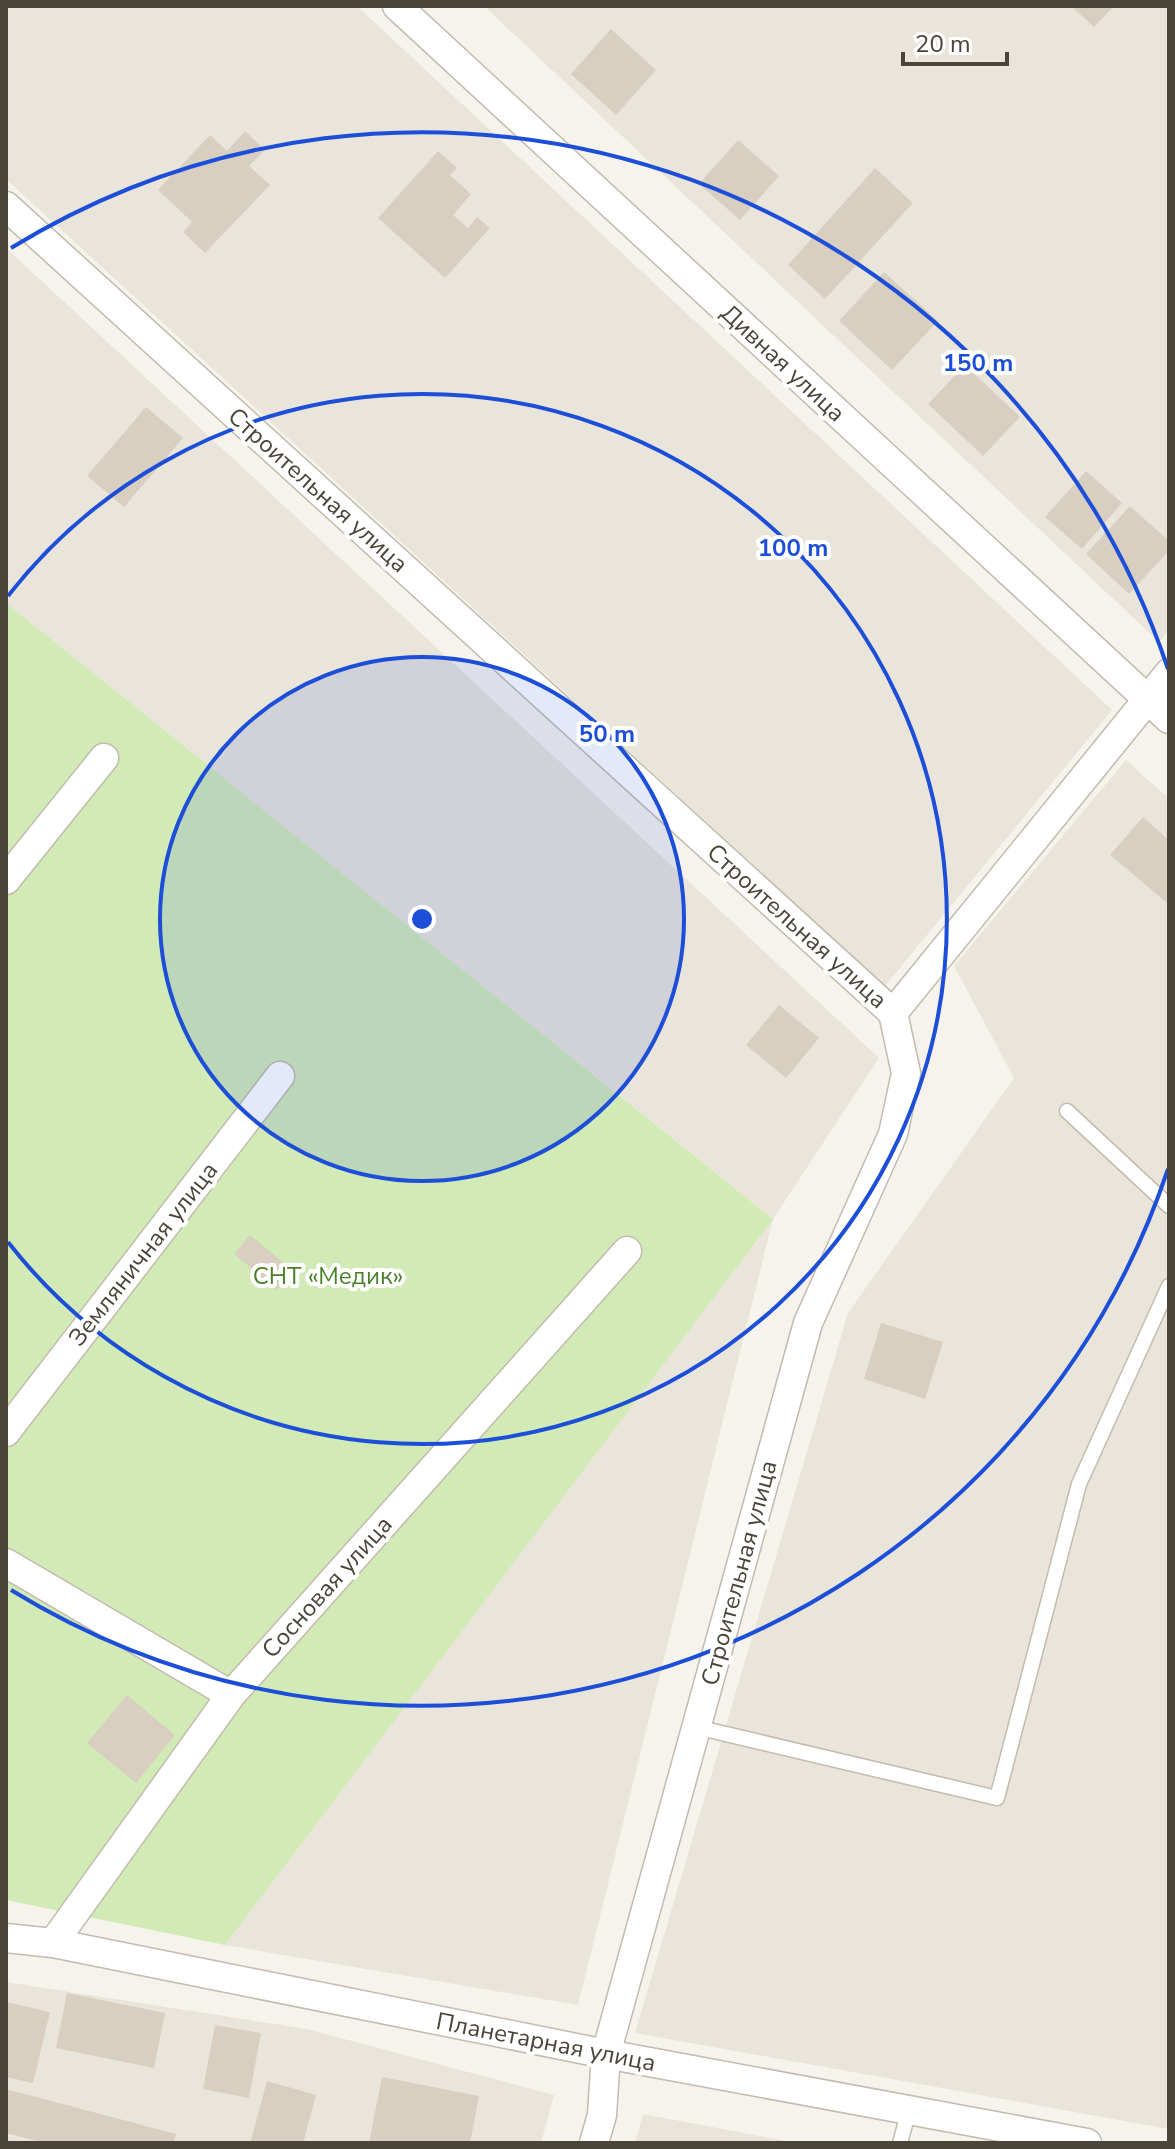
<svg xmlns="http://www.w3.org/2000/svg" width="1175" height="2149" font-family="'Nunito Sans',sans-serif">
<rect width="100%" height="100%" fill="#f6f3ec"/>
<path fill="#eae5da" d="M6 6H357L1112 710 885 986 6 179Z
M484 6H1169V630L1159 642Z
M6 248 879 1058 773 1219 578 2005 225 1945 772 1218 6 603Z
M1126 760 1169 799V2129L635 2033 848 1313 1014 1078 954 966Z
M6 1982 307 2029 554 2095 541 2143H6Z
M643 2114 797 2143H635Z"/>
<path fill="#d2eab5" d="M6 603 773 1219 225 1945 6 1900Z"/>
<path fill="#d8cfc1" d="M1071 6H1114L1094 27Z
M611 29 656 70 616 115 571 74Z
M245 131 265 150 249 166 270 185 205 253 183 232 192 222 158 190 210 135 227 151Z
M738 140 779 176 740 220 699 184Z
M438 151 457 168 450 175 471 194 453 215 468 228 477 217 490 228 445 278 378 218Z
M875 168 913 203 825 299 788 265Z
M884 272 938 321 892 370 839 321Z
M965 365 1020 417 983 456 928 404Z
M146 407 183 438 124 507 87 476Z
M1086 471 1122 503 1082 549 1045 517Z
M1130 506 1169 541V551L1129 594 1086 554Z
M1143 817 1169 840V898L1166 902 1110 855Z
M779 1005 819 1038 786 1078 746 1045Z
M250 1235 293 1271 277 1290 234 1254Z
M881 1323 943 1342 925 1399 864 1379Z
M127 1695 175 1735 136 1783 87 1743Z
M67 1993 165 2013 154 2068 56 2048Z
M6 2002 50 2012 33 2083 6 2077Z
M215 2025 261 2033 249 2098 203 2089Z
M382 2077 479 2096 470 2143H369Z
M267 2081 316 2095 303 2143H250Z
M6 2089 176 2134 174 2143H45L6 2133Z"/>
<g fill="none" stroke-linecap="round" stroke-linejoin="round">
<g stroke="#c2bbae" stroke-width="17">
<path id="service" d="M1067 1111 1169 1206
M696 1727 997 1798 1079 1484 1169 1286
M900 2143 909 2110"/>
</g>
<g stroke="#c2bbae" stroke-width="31">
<path id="minor" d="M397 6 1169 719
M6 206 893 1013 906 1073 893 1134 808 1323 606 2054 602 2115 594 2143
M6 880 104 758
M893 1013 1169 673
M6 1432 280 1076
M6 1563 231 1695
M6 1938 53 1943 606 2054 1087 2143
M53 1943 231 1695 627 1251"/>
</g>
<use href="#service" stroke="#fff" stroke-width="14"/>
<use href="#minor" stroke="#fff" stroke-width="28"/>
</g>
<circle cx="422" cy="919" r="262" fill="#1d4ed8" fill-opacity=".12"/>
<g fill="none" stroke="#1d4ed8" stroke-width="4">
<circle cx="422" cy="919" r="262"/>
<path d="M8 596A525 525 0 1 1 8 1242"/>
<path d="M1168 1169A787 787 0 0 1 11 1590M11 248A787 787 0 0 1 1168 669"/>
</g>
<g text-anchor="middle" stroke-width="8" stroke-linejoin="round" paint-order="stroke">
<g font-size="24" fill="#4b4439" stroke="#fff">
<text transform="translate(783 363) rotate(43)" y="8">Дивная улица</text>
<text transform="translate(318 490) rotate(42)" y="8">Строительная улица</text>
<text transform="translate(797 926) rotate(42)" y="8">Строительная улица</text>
<text transform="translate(143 1254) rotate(-52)" y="8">Земляничная улица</text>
<text transform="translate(739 1573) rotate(-75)" y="8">Строительная улица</text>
<text transform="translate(327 1587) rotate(-48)" y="8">Сосновая улица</text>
<text transform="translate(546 2042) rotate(11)" y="8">Планетарная улица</text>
</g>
<g font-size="24" fill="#4a7f2a" stroke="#fff">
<text x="328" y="1284">СНТ «Медик»</text>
</g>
</g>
<circle cx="422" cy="919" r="12" fill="#1d4ed8" stroke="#fff" stroke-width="4"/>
<g font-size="24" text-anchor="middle" font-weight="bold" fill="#1d4ed8" stroke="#fff" stroke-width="8" stroke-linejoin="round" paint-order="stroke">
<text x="978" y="371">150 m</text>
<text x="793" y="556">100 m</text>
<text x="607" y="742">50 m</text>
</g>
<rect width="1175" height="2149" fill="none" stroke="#4b4439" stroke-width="16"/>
<path d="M903 52v12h104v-12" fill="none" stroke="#4b4439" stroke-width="4"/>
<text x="915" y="52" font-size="24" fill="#4b4439" stroke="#ffffff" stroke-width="6" paint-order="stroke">20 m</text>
</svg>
